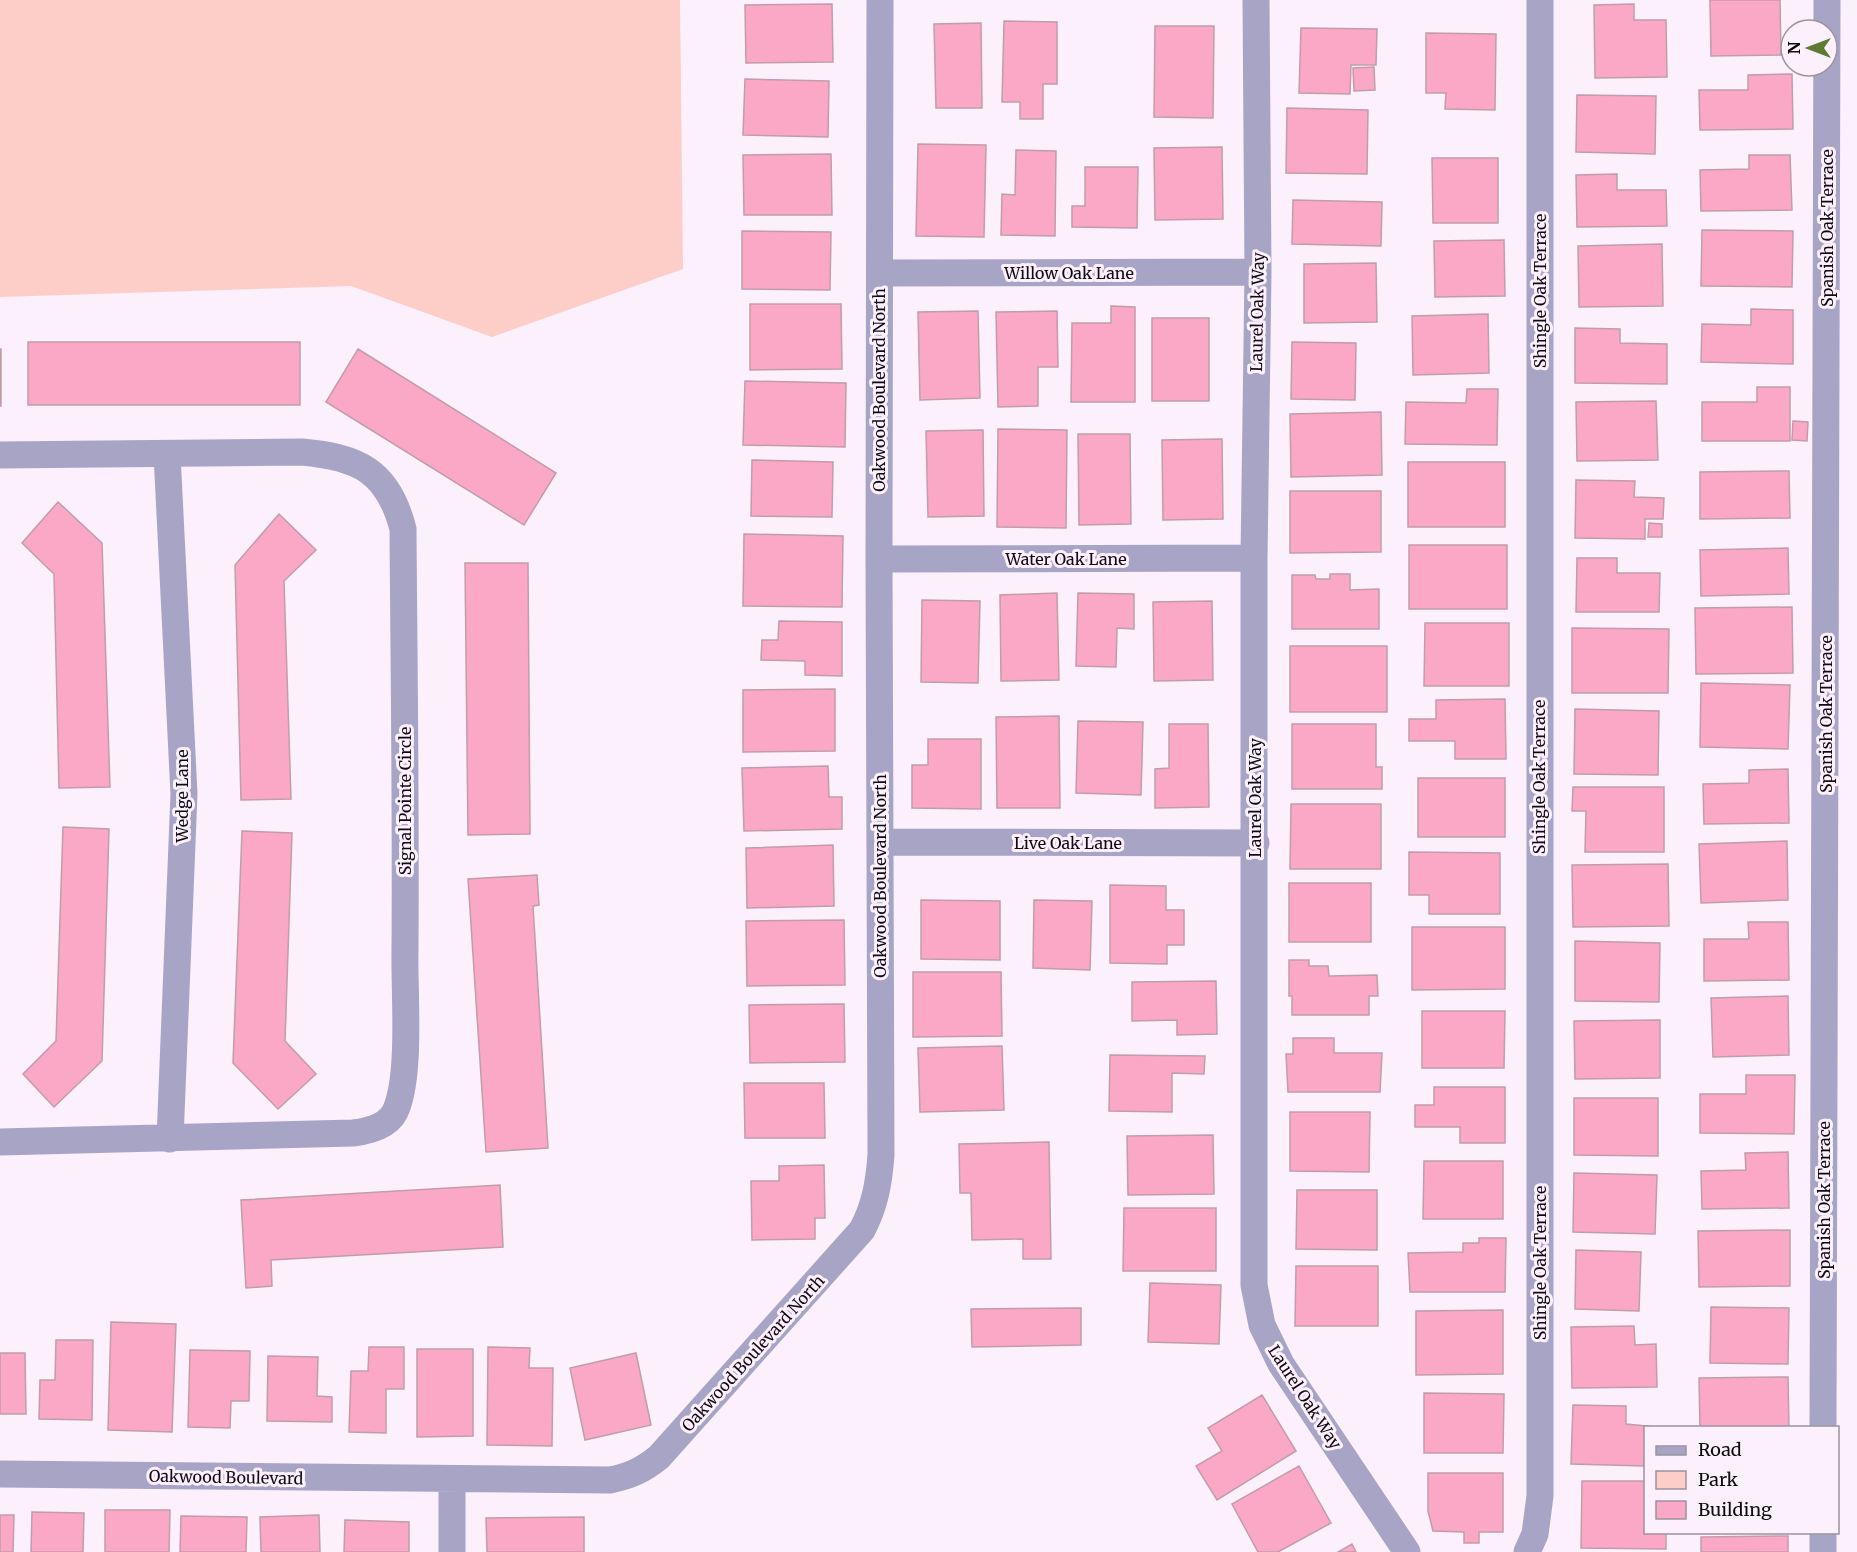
<svg xmlns="http://www.w3.org/2000/svg" width="1857" height="1552" font-family="Merriweather,serif">
<rect width="100%" height="100%" fill="#fbf0fc"/>
<path fill="#fccec7" d="M0 0H680L683 269 492 337 351 286 0 297Z"/>
<path fill="#fba8c7" stroke="#c29ca9" stroke-width="1.5" d="M1710 0H1780L1781 55 1711 56Z
M832 4 833 62 746 63 745 5Z
M1634 4V20H1666L1667 77 1595 78 1594 5Z
M1004 21 1057 22V84H1043V119H1020V102H1002Z
M981 23 982 108H936L934 24Z
M1155 26H1214L1213 118 1154 117Z
M1301 28 1377 29 1376 65H1351L1350 94 1299 93Z
M1426 33 1496 34 1495 110 1445 109 1446 93H1426Z
M1374 67 1375 90 1354 91 1353 68Z
M1792 74 1793 129 1700 130 1699 90H1748V75Z
M745 79 829 81 828 137 743 135Z
M1577 95 1656 96 1655 154 1576 152Z
M1287 108 1368 110 1367 174 1286 173Z
M918 144 986 145 984 237 916 236Z
M1222 147 1223 219 1155 220 1154 148Z
M1016 150 1056 151 1055 236 1001 235 1002 194 1015 195Z
M831 154 832 215H744L743 155Z
M1749 155H1790L1792 210 1701 211 1700 170 1749 169Z
M1432 158H1498V223H1433Z
M1085 167H1138L1137 228 1072 227V206H1085Z
M1617 174V190H1666L1667 226 1577 227 1576 175Z
M1293 200 1382 202 1381 246 1292 244Z
M1702 230 1793 231 1792 287 1701 286Z
M742 231 831 232 830 290 742 289Z
M1504 240 1505 296 1435 297 1434 241Z
M1662 244 1663 306 1579 307 1578 246Z
M1376 263 1377 322 1304 323V264Z
M750 304H841L842 369 750 370Z
M1111 306 1135 307V402H1071L1072 323H1111Z
M1751 309 1793 310V364L1701 362 1702 324 1751 325Z
M978 311 980 398 920 400 918 312Z
M1057 311 1058 367H1038V406L998 407 996 312Z
M1488 314 1489 373 1413 375 1412 316Z
M1152 318H1209V401H1152Z
M1575 328 1620 329V343L1667 344V384L1575 383Z
M28 342H300V405H28Z
M1292 342 1356 343 1355 400 1291 399Z
M0 349H1V406H0Z
M358 349 556 473 524 525 326 402Z
M745 381 846 383 845 447 743 445Z
M1757 387H1790V441H1702V402H1757Z
M1467 389H1498L1497 445 1405 444 1406 402 1466 403Z
M1656 401 1658 460 1577 461 1576 402Z
M1381 412 1382 475 1291 477 1290 414Z
M1793 421 1808 422 1807 441 1792 440Z
M998 429 1067 430 1066 528 997 527Z
M983 430 984 516 928 517 926 431Z
M1078 434H1130L1131 524 1079 525Z
M1222 439 1223 519 1163 520 1162 440Z
M752 460 833 462 832 517 751 516Z
M1408 462H1505V527H1408Z
M1789 471 1790 518 1700 519V472Z
M1576 480 1635 481 1634 497 1664 498 1663 519H1645V539L1575 538Z
M1290 491H1381V552L1290 553Z
M58 502 102 543 110 787 59 788 54 574 22 543Z
M279 514 316 550 284 581 291 799 241 800 235 565Z
M1649 523 1662 524V537H1648Z
M744 534 843 536 842 607 743 606Z
M1409 545H1507V609H1409Z
M1788 548 1789 594 1701 596 1700 550Z
M1577 558H1617V573H1660L1659 612H1576Z
M465 563H528L530 834 468 835Z
M1330 574H1350V590L1379 589V629H1292V575H1315L1316 579H1330Z
M1057 593 1059 680 1001 681 1000 595Z
M1078 593 1134 594V629L1117 628 1116 667 1076 666Z
M922 600 980 601 978 683 921 682Z
M1212 601 1213 680 1154 681 1153 602Z
M1792 607 1793 673 1696 674 1695 608Z
M779 621 842 622V676L805 675V661L761 660 762 640H778Z
M1425 623H1509V686H1424Z
M1572 628 1669 629 1668 693H1572Z
M1290 646H1387V712H1290Z
M1701 683 1790 685 1788 749 1700 747Z
M835 689V751L743 752V690Z
M1505 699 1506 759H1455V741H1409V719H1436V700Z
M1575 709 1659 711 1658 775 1574 774Z
M1059 716 1060 808H997L996 717Z
M1078 721 1143 722 1141 795 1076 793Z
M1169 724H1208L1209 807 1155 808V769L1169 768Z
M1292 724H1376V767H1382V789H1292Z
M928 739H981V809L912 808V765H928Z
M828 766 829 797H842V829L744 831 742 768Z
M1788 769 1789 823 1704 824 1703 784 1749 783V770Z
M1418 778H1505V837H1418Z
M1573 787H1664V852H1585L1586 811H1572Z
M1291 804H1381V869H1290Z
M63 827 109 829 102 1061 54 1107 23 1074 56 1041Z
M242 831 292 833 285 1041 316 1074 278 1109 233 1063Z
M1787 841 1788 900 1701 903 1699 844Z
M833 845 834 906 747 908 746 848Z
M1409 852 1500 853V914H1429V895H1409Z
M1668 864 1669 926 1573 927 1572 865Z
M537 875 539 905 533 906 548 1148 486 1152 468 879Z
M1289 883H1371V942H1289Z
M1110 885 1166 886V910H1184V945H1167V964L1110 963Z
M921 900 1000 901V960L921 959Z
M1034 900 1092 901 1090 970 1033 968Z
M844 920 845 985 747 986 746 921Z
M1748 922H1788L1789 980 1704 981V939H1749Z
M1412 927H1505V989L1412 990Z
M1575 941 1660 943 1659 1002 1575 1001Z
M1289 960H1309V966H1328L1329 976 1377 975 1378 996H1369V1015H1292V996H1289Z
M913 972H1001L1002 1036 913 1037Z
M1216 981 1217 1034 1177 1035V1020L1132 1021V982Z
M1788 996 1789 1055 1713 1057 1711 998Z
M844 1004 845 1062 750 1063 749 1005Z
M1422 1011H1505L1504 1068H1422Z
M1660 1020V1078L1575 1079 1574 1021Z
M1293 1038H1334V1053H1382L1380 1092H1288L1286 1054H1293Z
M1002 1046 1004 1110 920 1112 918 1048Z
M1110 1055 1205 1056 1204 1074 1172 1073V1112L1109 1111Z
M1746 1075H1795L1794 1134 1700 1133V1094H1746Z
M744 1083H824L825 1138H745Z
M1434 1087H1505V1143H1460V1127H1415V1105H1434Z
M1574 1098H1658V1156L1574 1155Z
M1290 1112H1370L1369 1172 1290 1171Z
M1213 1135 1214 1194 1128 1195 1127 1136Z
M1049 1142 1051 1259H1023V1239L972 1240 971 1193H960L959 1144Z
M1788 1152 1789 1208 1702 1209 1701 1171 1746 1170 1745 1153Z
M1424 1161H1503V1219H1423Z
M824 1165 825 1218H815V1239L752 1240 751 1181H779V1166Z
M1574 1173 1657 1175 1655 1234 1573 1232Z
M500 1185 503 1247 271 1260 272 1286 246 1288 241 1200Z
M1297 1190H1377V1250L1296 1249Z
M1124 1208H1216V1271H1123Z
M1790 1230V1286L1699 1287 1698 1231Z
M1479 1238H1506L1505 1292H1410L1408 1253 1463 1252V1243H1479Z
M1576 1250 1641 1252 1639 1311 1575 1309Z
M1296 1266H1378V1326H1295Z
M1150 1283 1221 1285 1219 1344 1148 1342Z
M1711 1307 1789 1308 1788 1364 1710 1363Z
M1081 1308V1345L972 1347 971 1309Z
M1503 1310V1374L1416 1375V1311Z
M111 1322 176 1324 172 1432 108 1430Z
M1634 1326 1635 1345 1656 1344 1657 1387 1572 1388 1571 1327Z
M56 1340H93L92 1420 39 1419 40 1380H55Z
M369 1347H404V1389H386V1433L349 1432 351 1371H368Z
M488 1347 530 1348 529 1368H553L552 1446 487 1445Z
M417 1349H473V1436L417 1437Z
M190 1350 250 1351 249 1401H231L230 1428 188 1427Z
M0 1353H25L26 1414H0Z
M636 1353 651 1425 585 1440 570 1368Z
M268 1356 318 1357 317 1396 332 1397V1422L267 1421Z
M1788 1377 1789 1428H1700L1699 1378Z
M1424 1393 1504 1394 1503 1453H1424Z
M1262 1395 1296 1451 1217 1500 1196 1466 1222 1451 1208 1428Z
M1573 1405 1626 1406V1424L1667 1428H1646L1644 1466 1571 1464Z
M1299 1466 1331 1523 1278 1552H1258L1232 1504Z
M1428 1473H1503V1532H1479V1543H1464V1532L1433 1531 1428 1511Z
M1582 1481H1646V1532H1666V1549L1581 1548Z
M105 1510H170L169 1552H105Z
M32 1512 84 1513 83 1552H31Z
M0 1515H14L13 1552H0Z
M319 1515 320 1552H261L260 1517Z
M181 1516 247 1517 246 1552H180Z
M584 1517V1552H487L486 1518Z
M345 1520 409 1522V1552H344Z
M1788 1536V1552H1701V1537Z
M1352 1544 1356 1552H1338Z"/>
<g fill="none" stroke-linecap="round" stroke-linejoin="round">
<path stroke="#a8a4c5" stroke-width="27" d="M1256 0 1258 272 1254 558V1285L1262 1325 1281 1364 1407 1552
M880 273 1258 272
M167 454 184 794 170 1139
M0 455 302 452C357 457 388 470 403 529 404 668 406 808 405 948 404 991 411 1069 397 1107 391 1126 370 1131 353 1133L0 1142
M879 559 1254 558
M880 842 1256 843
M1823 1428 1827 0
M0 1474 610 1480C630 1476 643 1470 659 1457L862 1230C875 1206 879 1182 881 1155L879 559 880 0
M452 1552V1480
M1527 1552 1535 1534 1540 1496V0
M1823 1552V1532"/>
</g>
<g text-anchor="middle" stroke-width="6" stroke-linejoin="round" paint-order="stroke">
<g font-size="16" fill="#100811" stroke="#fbf0fc">
<text transform="translate(1827 228) rotate(-90)" y="6">Spanish Oak Terrace</text>
<text x="1069" y="279">Willow Oak Lane</text>
<text transform="translate(1540 291) rotate(-90)" y="6">Shingle Oak Terrace</text>
<text transform="translate(1257 312) rotate(-89)" y="6">Laurel Oak Way</text>
<text transform="translate(879 390) rotate(-90)" y="6">Oakwood Boulevard North</text>
<text x="1066" y="565">Water Oak Lane</text>
<text transform="translate(1826 714) rotate(-90)" y="6">Spanish Oak Terrace</text>
<text transform="translate(1539 777) rotate(-90)" y="6">Shingle Oak Terrace</text>
<text transform="translate(182 796) rotate(-90)" y="6">Wedge Lane</text>
<text transform="translate(1255 798) rotate(-90)" y="6">Laurel Oak Way</text>
<text transform="translate(405 801) rotate(-90)" y="6">Signal Pointe Circle</text>
<text x="1068" y="849">Live Oak Lane</text>
<text transform="translate(880 876) rotate(-90)" y="6">Oakwood Boulevard North</text>
<text transform="translate(1824 1200) rotate(-90)" y="6">Spanish Oak Terrace</text>
<text transform="translate(1540 1263) rotate(-90)" y="6">Shingle Oak Terrace</text>
<text transform="translate(753 1353) rotate(-48)" y="6">Oakwood Boulevard North</text>
<text transform="translate(1305 1397) rotate(57)" y="6">Laurel Oak Way</text>
<text transform="translate(226 1477) rotate(1)" y="6">Oakwood Boulevard</text>
</g>
</g>
<rect x="1644" y="1426" width="195" height="108" fill="#fbf0fc" stroke="#9d939e" stroke-width="1.5"/>
<rect x="1656" y="1446" width="30" height="9" fill="#a8a4c5" stroke="#9d939e" stroke-width="1.5"/>
<text x="1698" y="1456" font-size="18" fill="#100811">Road</text>
<rect x="1656" y="1471" width="30" height="18" fill="#fccec7" stroke="#9d939e" stroke-width="1.5"/>
<text x="1698" y="1486" font-size="18" fill="#100811">Park</text>
<rect x="1656" y="1501" width="30" height="18" fill="#fba8c7" stroke="#9d939e" stroke-width="1.5"/>
<text x="1698" y="1516" font-size="18" fill="#100811">Building</text>
<g transform="translate(1809 48) rotate(270)"><circle r="28" fill="#fbf0fc" stroke="#9d939e" stroke-width="1.5"/>
<path d="M0-4.5L10 22L0 15L-10 22Z" fill="#5d7b31"/>
<text y="-9" font-size="16" font-weight="bold" text-anchor="middle" fill="#100811">N</text>
</g>
</svg>
